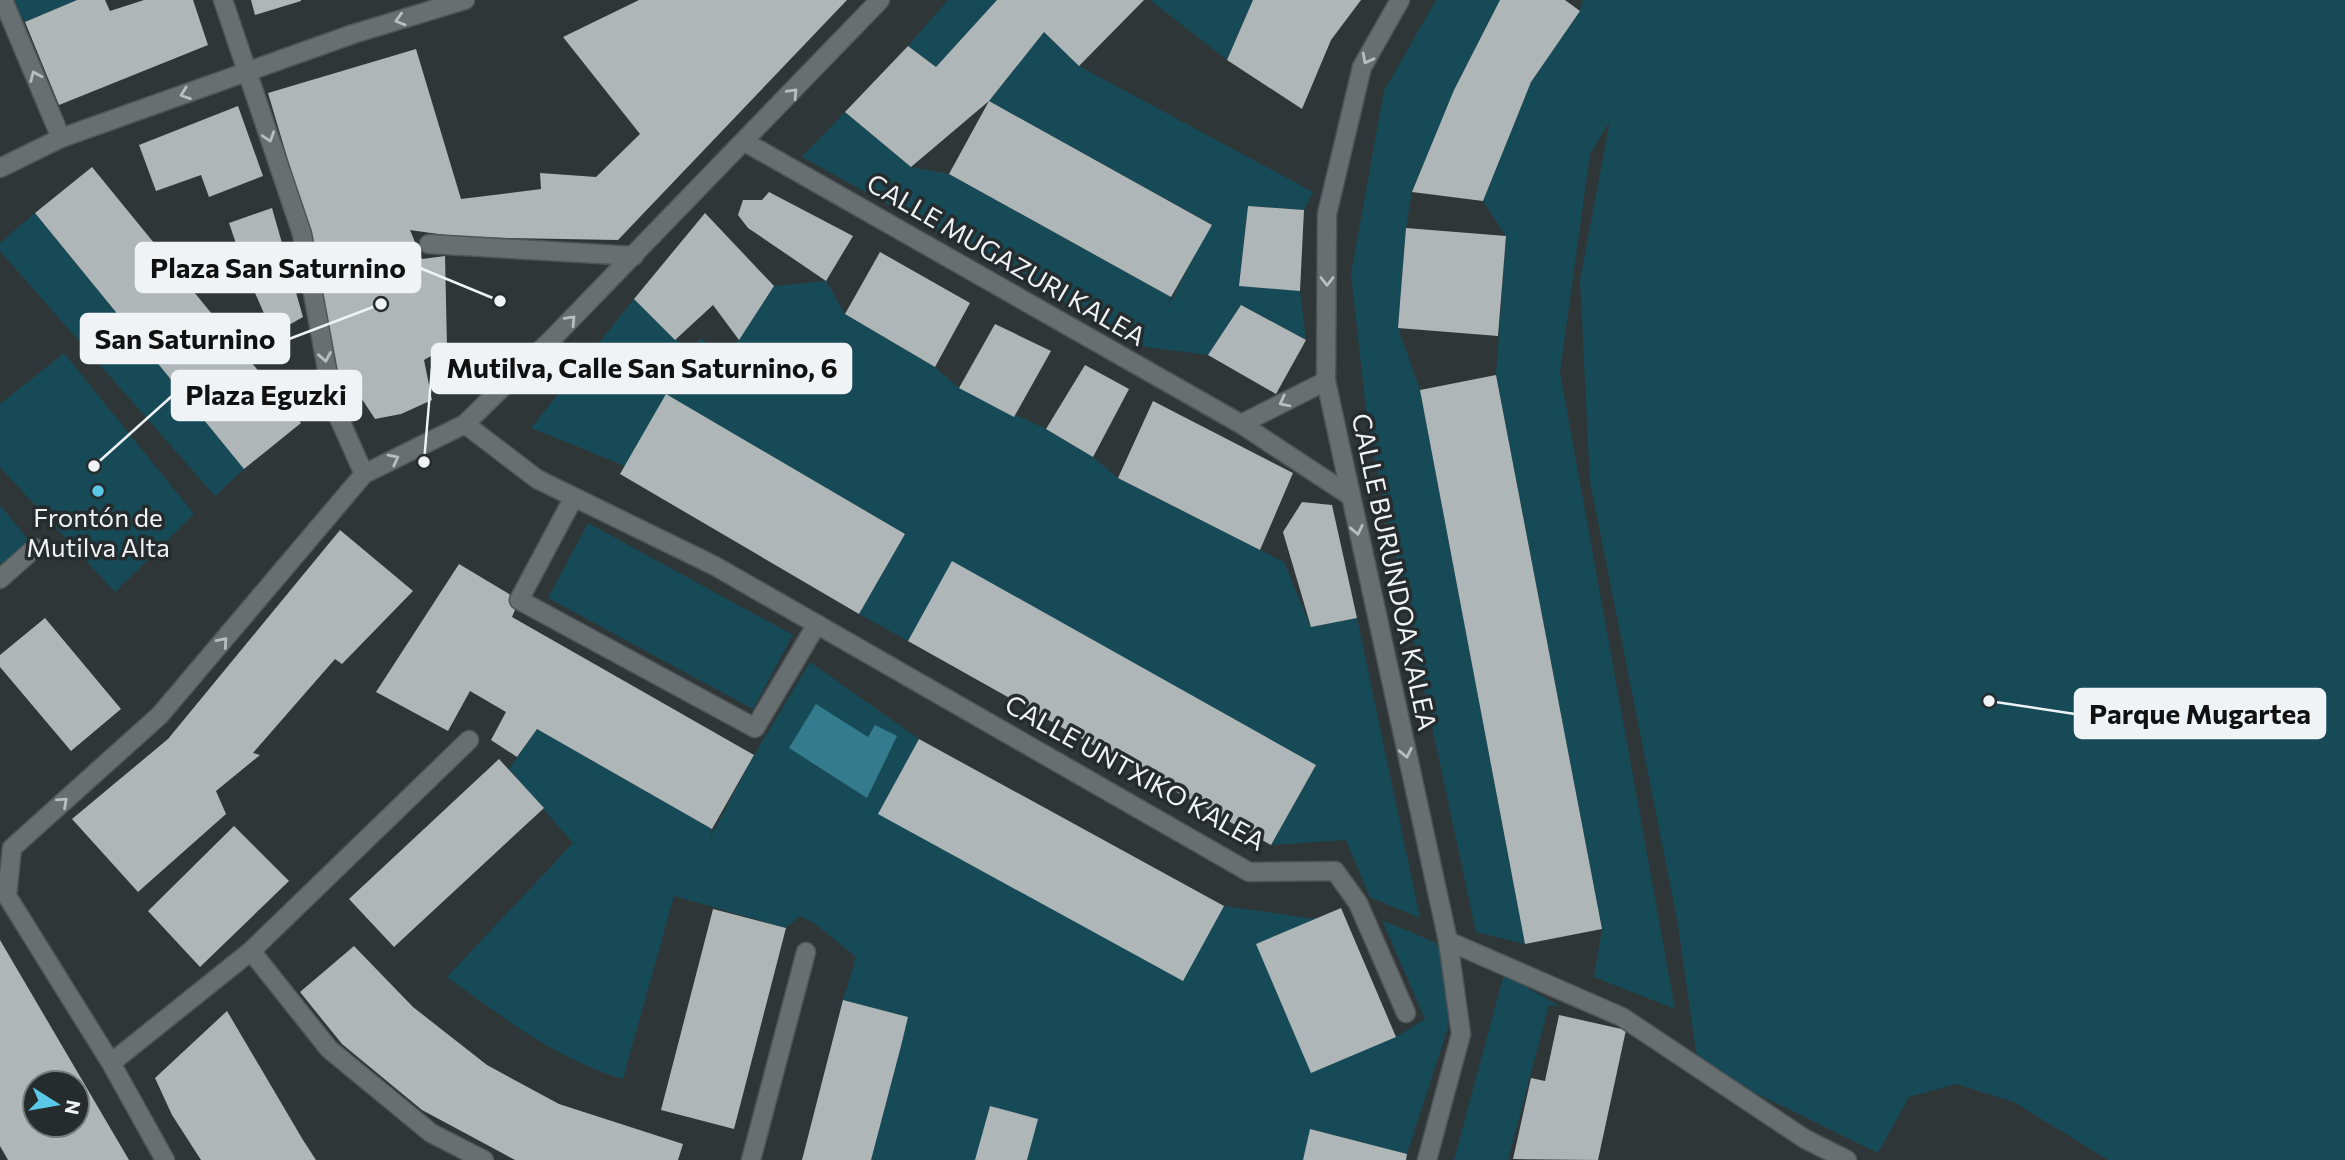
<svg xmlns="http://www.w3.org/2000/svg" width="2345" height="1160" font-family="Commissioner,sans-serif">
<rect width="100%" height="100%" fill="#2f3638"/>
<path fill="#174a57" d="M7 0H77L25 22Z
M948 0H997L936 67 908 46Z
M1150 0H1253L1227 60Z
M1436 0H1500L1454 90 1412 192 1406 228 1398 328 1420 390 1525 944 1476 932 1368 428 1351 274 1384 91Z
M1583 0H2345V1160H2108L2014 1102 1956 1084 1909 1097 1878 1153 1698 1065 1677 919 1590 482 1580 280 1610 121 1590 154 1560 372 1675 1009 1594 977 1602 929 1496 375 1506 236 1483 201 1531 82 1580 11Z
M1044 32 1079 66 1313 192 1304 210 1248 206 1239 285 1300 291 1306 340 1241 305 1208 355 1146 347 802 157 845 112 911 167 949 174 1171 297 1167 308 1211 224 989 101Z
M35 213 244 469 215 496 0 251V243Z
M826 281 845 314 935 367 959 388 1046 429 1093 457 1118 478 1284 562 1311 627 1357 618 1420 918 1370 897 1346 840 1271 845 1316 765 908 641 859 614 905 534 667 395 625 466 531 428 634 299 691 353 700 338 723 355 739 340 774 286Z
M64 353 194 514 115 592 0 467V404Z
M0 505 35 548 8 572 0 562Z
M588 523 793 635 753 709 548 598Z
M810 662 919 739 879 813 1224 906 1315 919 1396 1037 1425 1019 1382 920 1439 944 1449 1024 1407 1154 1311 1129 1303 1160H1027L990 1106 977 1160H864L908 1017 843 1000 856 957 814 923 800 916 786 928 674 896 623 1079C555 1059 504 1018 447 977L573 843 509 769 537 729 712 829 710 838 754 755Z
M1504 974 1561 1007 1549 1005 1508 1160H1454Z"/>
<path fill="#347b8e" d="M816 704 868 737 875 725 897 736 867 798 789 748Z"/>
<path fill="#aeb6b8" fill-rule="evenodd" d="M77 0H105L110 11 144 0H193L208 45 59 105 25 22Z
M251 0H301V1L255 15Z
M639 0H847L618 240 459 237 410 230 422 259 445 256 447 347 424 360 432 400 401 414 375 419 358 393 334 407 307 260 317 258 268 93 416 49 461 199 541 189 540 173 596 177 640 134 563 37Z
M997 0H1144L1079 66 1044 32 989 101 911 167 845 112 908 46 936 67Z
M1253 0H1361L1331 40 1302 109 1227 60Z
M1500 0H1565L1580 11 1531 82 1483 201 1412 192 1454 90Z
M989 101 1212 225 1171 297 949 174Z
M238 106 263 176 209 197 201 175 156 191 139 145Z
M92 167 301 423 244 469 35 213Z
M769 192 853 236 826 281 748 228 738 215 743 200H762Z
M1248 206 1304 210 1300 291 1239 286Z
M272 208 303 317 273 334 245 270 229 223Z
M705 213 774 286 739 340 713 305 675 340 634 299Z
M1406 228 1506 236 1498 336 1398 328Z
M880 252 970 303 935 367 845 314Z
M1241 305 1306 340 1276 394 1208 355Z
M995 324 1051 351 1014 417 959 388Z
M1085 365 1129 389 1093 457 1046 429Z
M1496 375 1602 929 1525 944 1420 390Z
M666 394 905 534 859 614 620 474Z
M1153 401 1293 473 1260 550 1118 478Z
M1302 502 1332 505 1357 618 1311 627 1283 532Z
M340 530 413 591 342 664 335 659 253 753 260 755 216 791 226 814 138 892 72 819 168 739Z
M952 561 1316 765 1271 845 908 641Z
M459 564 519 600 512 617 754 755 712 829 537 729 517 757 491 740 506 712 470 691 448 731 376 692Z
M45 618 121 709 71 751 0 667V655Z
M919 739 1224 906 1183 981 878 814Z
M499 759 544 808 394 947 349 899Z
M234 826 289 881 200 967 148 911Z
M1341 908 1396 1037 1311 1073 1256 944Z
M713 909 786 928 734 1129 661 1110Z
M0 940 129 1160H8L0 1146ZM35 1083H77V1125H35Z
M354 946 413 1007 487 1065 559 1104 683 1144 678 1160H515L422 1110 342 1044 300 992Z
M843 1000 908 1017 901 1046 871 1160H802Z
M227 1011 303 1140 316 1160H201L172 1115 155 1078Z
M1559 1015 1626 1030 1598 1160 1513 1159 1531 1078 1545 1081Z
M990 1106 1038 1119 1027 1160H975Z
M1310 1129 1407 1154 1406 1160H1303Z"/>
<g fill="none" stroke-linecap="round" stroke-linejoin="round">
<g stroke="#4f5557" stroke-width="21">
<path id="pedestrian" d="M0 579 35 548
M1448 941 1622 1017 1805 1139 1847 1160"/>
</g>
<g stroke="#4f5557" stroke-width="21">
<path id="minor" d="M3 0 61 138
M223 0 302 234 334 407 364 474
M745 142 1241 424 1349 495
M429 244 634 256
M465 424 537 479 715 566 1249 872 1335 871 1358 903 1406 1013
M1241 424 1326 381
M574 497 519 600 755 728 817 624
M251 951 329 1049 431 1133 484 1160
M111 1063 251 951 469 740
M751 1160 806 952"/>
</g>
<g stroke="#4f5557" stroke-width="21">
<path id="tertiary" d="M1400 0 1362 67 1327 214 1326 381 1448 941 1461 1034 1427 1160
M0 168 61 138 353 34 465 0
M12 848 160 715 364 474 465 424 553 338 880 0
M12 848 7 896 111 1063 165 1160"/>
</g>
<use href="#pedestrian" stroke="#676f71" stroke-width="18"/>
<use href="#minor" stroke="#676f71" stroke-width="18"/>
<use href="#tertiary" stroke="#676f71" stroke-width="18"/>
</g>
<defs><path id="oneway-chevron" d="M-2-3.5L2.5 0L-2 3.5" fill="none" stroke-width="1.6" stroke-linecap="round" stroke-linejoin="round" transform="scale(1.75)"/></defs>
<g stroke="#b9bec0">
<use href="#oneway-chevron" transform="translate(400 20) rotate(163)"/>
<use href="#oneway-chevron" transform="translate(1367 59) rotate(118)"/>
<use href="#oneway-chevron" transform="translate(35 76) rotate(-113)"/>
<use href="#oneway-chevron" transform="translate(793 93) rotate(-46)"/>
<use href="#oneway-chevron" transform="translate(185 94) rotate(160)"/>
<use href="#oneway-chevron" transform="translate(269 137) rotate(71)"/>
<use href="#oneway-chevron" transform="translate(1327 281) rotate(90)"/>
<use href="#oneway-chevron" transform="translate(571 320) rotate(-46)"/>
<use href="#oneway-chevron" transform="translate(325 357) rotate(80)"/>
<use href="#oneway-chevron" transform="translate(1284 402) rotate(153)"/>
<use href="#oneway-chevron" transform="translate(394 459) rotate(-27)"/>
<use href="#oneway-chevron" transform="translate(1357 530) rotate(78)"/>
<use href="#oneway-chevron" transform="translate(223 642) rotate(-49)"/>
<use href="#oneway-chevron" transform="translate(1406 753) rotate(78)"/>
<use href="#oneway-chevron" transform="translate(63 802) rotate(-42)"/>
</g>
<circle fill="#5ac8e6" stroke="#262c2e" stroke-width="2.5" cx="98" cy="491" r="7"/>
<g text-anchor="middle" stroke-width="7" stroke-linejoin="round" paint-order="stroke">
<g font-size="26" fill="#eff3f5" stroke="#262c2e">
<text transform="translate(1006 260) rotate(30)" y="9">CALLE MUGAZURI KALEA</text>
<text transform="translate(1394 572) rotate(78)" y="9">CALLE BURUNDOA KALEA</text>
<text transform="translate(1135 773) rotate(29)" y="9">CALLE UNTXIKO KALEA</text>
</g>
<g font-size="26" fill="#eff3f5" stroke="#262c2e">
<text x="98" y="527">Frontón de<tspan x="98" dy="30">Mutilva Alta</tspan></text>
</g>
</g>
<path fill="none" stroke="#eff3f5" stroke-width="2.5" d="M500 301L420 268M381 304L289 339M424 462L432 368M94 466L172 396M1989 701L2075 714"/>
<g fill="#eff3f5" stroke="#262c2e" stroke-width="2.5">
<circle cx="500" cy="301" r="7"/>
<circle cx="381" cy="304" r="7"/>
<circle cx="424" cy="462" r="7"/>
<circle cx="94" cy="466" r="7"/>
<circle cx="1989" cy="701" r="7"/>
</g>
<g fill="#eff3f5" stroke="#eff3f5" stroke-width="2.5">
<rect x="136" y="243" width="284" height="49" rx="7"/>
<rect x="81" y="314" width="208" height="49" rx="7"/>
<rect x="432" y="344" width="419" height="49" rx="7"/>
<rect x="172" y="371" width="189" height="49" rx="7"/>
<rect x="2075" y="689" width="250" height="49" rx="7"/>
</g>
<g font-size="28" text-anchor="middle" font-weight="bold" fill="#111">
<text x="278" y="278">Plaza San Saturnino</text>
<text x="185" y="349">San Saturnino</text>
<text x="642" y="378">Mutilva, Calle San Saturnino, 6</text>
<text x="266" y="405">Plaza Eguzki</text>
<text x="2200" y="724">Parque Mugartea</text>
</g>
<g transform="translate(56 1104) rotate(101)"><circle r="33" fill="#262c2e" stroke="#767c7e" stroke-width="2"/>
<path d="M0-5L12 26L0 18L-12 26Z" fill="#5ac8e6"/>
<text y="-10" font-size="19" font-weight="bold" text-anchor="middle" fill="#eff3f5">N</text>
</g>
</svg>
